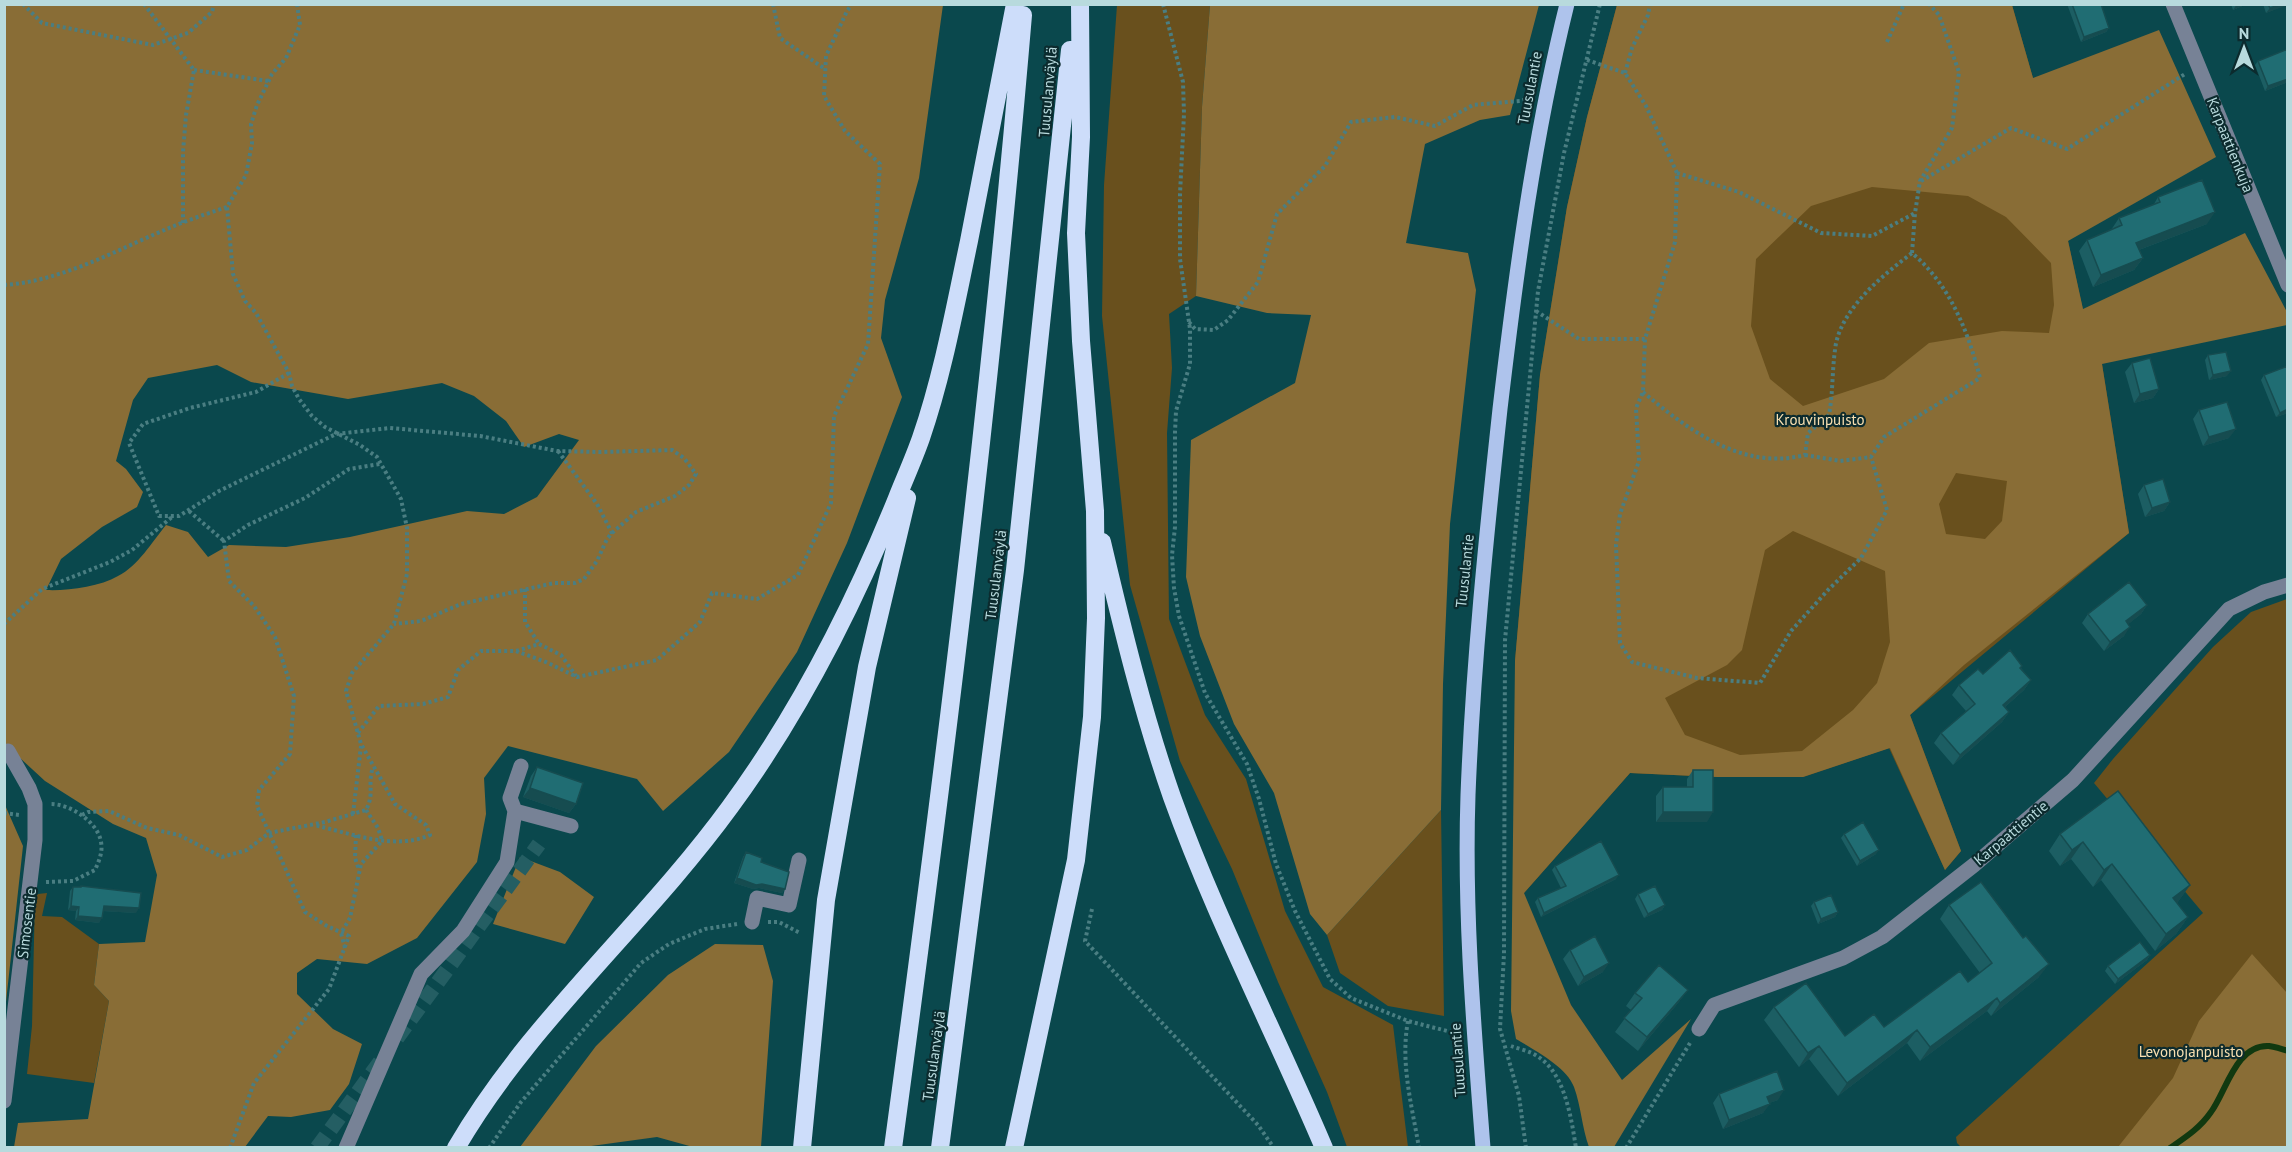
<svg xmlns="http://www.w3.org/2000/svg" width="2292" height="1152" font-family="'PT Sans',sans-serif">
<rect width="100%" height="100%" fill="#0a484d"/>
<path fill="#69501d" d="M1117 5H1210L1202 107 1196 296 1169 314 1172 368 1167 433 1169 619 1205 715 1246 779 1285 911 1323 987 1393 1025 1408 1147H1347L1327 1092 1278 982 1232 869 1180 761 1130 585 1102 316 1104 185Z
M1617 5H2012L2033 78 2083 310 2102 364 2129 533 1910 715 1961 851 1945 870 1889 748 1803 777H1717L1630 773 1524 893 1515 661 1540 375 1567 207 1587 117Z
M2287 599V1147L1962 1148 1957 1143 1956 1137 2203 913 2094 783 2113 759 2213 647 2251 612Z
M1441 810 1444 1016 1388 1006 1340 973 1327 935Z
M47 893 42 916 62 917 99 944 94 985 109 1001 94 1083 27 1074 32 1026 35 898 38 894Z"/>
<path fill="#896d36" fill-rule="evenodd" d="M5 5H943L919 178 885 300 881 338 902 397 847 543 797 652 729 752 663 811 637 779 508 746 484 778 486 814 477 862 417 938 367 964 317 959 297 973V994L333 1029 362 1044 349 1084 330 1110 291 1117 268 1116 245 1147H14L18 1123 88 1119 109 1001 94 985 99 944 145 942 157 875 146 838 113 824 45 781 20 758 5 752ZM217 365 251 382 348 399 442 383 474 396 506 421 524 447 559 434 579 440 537 497 504 514 467 511 350 537 286 547 229 545 208 557 188 532 166 525C152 542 138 566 118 576 99 587 67 591 46 590L61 559 102 527 137 507 143 492 126 469 116 461 133 400 148 378Z
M1210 5H1539L1510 115 1480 120 1425 144 1406 243 1468 253 1476 290 1450 524 1443 684 1441 810 1327 935 1310 914 1274 793 1234 724 1200 636 1186 577 1191 440 1295 383 1311 315 1267 313 1196 296 1202 107Z
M1617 5H2012L2033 78 2159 30 2216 157 2068 241 2083 309 2245 233 2287 312V325L2102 364 2129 533 1964 665 1910 715 1961 851 1945 870 1890 748 1803 777H1717L1630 773 1524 893 1571 1005 1622 1080 1691 1019 1614 1147H1589C1582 1128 1581 1106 1574 1087 1567 1067 1533 1049 1516 1039L1511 1011 1515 661 1540 375 1567 207 1587 117ZM1872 187 1968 196 2006 217 2051 263 2054 305 2049 333 2002 331 1929 343 1884 379 1803 406 1770 379 1751 326 1756 259 1811 206ZM1956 473 2007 481 2002 521 1985 539 1946 534 1939 504ZM1793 531 1885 571 1890 642 1877 683 1853 710 1802 751 1740 755 1685 735 1665 698 1727 665 1742 650 1765 550Z
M5 805 23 846 5 1011Z
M520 857 560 872 594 897 565 944 493 924Z
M715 944 763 945 773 981 761 1147H693L657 1137 584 1147H520L596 1046 668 975Z
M2252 954 2287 993V1147H2118L2173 1078 2199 1021Z"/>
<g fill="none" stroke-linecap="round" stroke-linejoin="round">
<path stroke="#113910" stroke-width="6" d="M2170 1148C2186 1137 2200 1128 2211 1112 2226 1092 2236 1044 2269 1046 2275 1047 2282 1049 2288 1051"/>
<path stroke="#245e63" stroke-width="15" stroke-dasharray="15 8" stroke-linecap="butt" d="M397 1038 539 844
M317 1148 380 1062"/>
<path stroke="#4a7e82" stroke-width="4" stroke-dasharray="3 3" stroke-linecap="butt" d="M23 4 42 23 153 45 188 33 212 12 214 4
M144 4 194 70 186 115 183 152V223
M297 4 300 25 286 58 272 74 257 105 251 124 252 143 246 175 227 207 233 274 245 301 256 313 289 373 292 386 299 399 312 416 325 427 360 445 377 457 401 499 407 528V574L394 624 352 673 346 691 361 744 395 804 426 825 430 835C394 851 350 833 314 825
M773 4 780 38 825 69
M1163 4 1183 82 1184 114 1180 194V259L1190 329V364L1176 411 1175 432V527L1172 555 1174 588 1179 616 1205 693 1247 764 1259 799 1276 864 1295 911 1330 979 1351 998 1408 1021 1451 1032
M1887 42 1904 4
M1587 60 1625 73 1646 106 1677 173 1675 242 1645 339 1643 392 1636 408 1639 461 1620 514 1616 545 1620 643 1632 662 1697 678 1760 683 1791 631 1828 590 1861 558 1887 510 1871 457
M194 70 268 81
M1625 73 1632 48 1648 15 1650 4
M1677 173 1739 192 1821 233 1872 236 1915 213
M1921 181 2011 128 2067 149 2185 74
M4 285C64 281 120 248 174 226 191 219 209 213 227 207
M1536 311 1579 339H1645
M1189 322 1195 329 1214 330 1228 320 1258 282 1277 214 1325 166 1351 122 1395 117 1435 126 1473 105 1521 101 1530 98
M289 373 256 392 190 408 143 424 129 443 159 516H179L219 491 336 434 390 428 480 436 557 451 600 452 672 450 684 458 696 474 689 485 675 496 636 512 612 533 607 539 597 561 584 579 575 583H554L461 604 421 621 394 624
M1643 392C1688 430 1743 471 1805 455L1808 433 1829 415C1833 393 1832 372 1835 350 1839 310 1882 276 1912 253
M558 451 597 504 612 533
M1805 455 1840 461 1871 457 1884 437 1980 378C1968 331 1950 285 1912 253L1915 213 1920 181 1952 128 1959 72 1939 15 1929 4
M189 511 224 541
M525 589V622L539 644
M4 624 42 589 110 562 132 550 172 517
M516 651 546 662 577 677 657 660 700 622 712 593 757 599 798 575 831 503 834 416 868 344 880 164 845 131 824 96 826 56 847 11 852 4
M358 733 379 706 423 704 448 697 458 670 481 651H516L539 644 561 655 576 676
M366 810 378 828 382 840
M4 813 19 815
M353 814 361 746
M82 815 88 812 109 811 147 828 179 835 222 857 247 850 269 833 325 822 366 810C375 793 367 785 373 767
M356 835 355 858 359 870
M46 882 73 881 95 870C99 861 103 852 101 842 98 822 70 804 51 804
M1092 909 1085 941 1258 1125 1274 1148
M768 922H779L800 933
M345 948 341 933 350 918 361 864 382 841
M1408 1021C1400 1063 1412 1106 1419 1148
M1511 1046C1519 1049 1530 1051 1537 1056 1565 1073 1571 1117 1576 1148
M230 1148 254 1083 329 989 349 936 327 926 305 912 257 806 259 790 290 754 294 696 275 637 254 606 229 581 224 541 248 525 305 498 349 469 380 464
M489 1148 521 1102 641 963 669 944 705 929 737 924
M1526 1148 1519 1096 1500 1029 1504 954 1505 640 1538 291 1564 153 1600 4
M1626 1148 1690 1043"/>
<path stroke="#778296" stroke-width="15" d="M2173 4 2288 285
M515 811 571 826
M752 922 757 898 789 905 799 860
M1699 1029 1714 1005 1843 958 1882 937 1974 865 2073 780 2229 609 2264 592 2288 585
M4 1101 35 840V804L29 788 8 751
M346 1148 421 974 463 931 507 862 515 811 510 798 521 766"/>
<path stroke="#aec3ec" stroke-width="15" d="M1483 1148C1474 1030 1464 913 1468 795 1473 666 1486 538 1500 409 1516 273 1534 137 1567 4"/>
<path stroke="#cdddfa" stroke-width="18" d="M1102 542C1122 627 1143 714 1172 797 1215 917 1274 1030 1324 1148
M456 1148C529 1022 644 925 730 807 799 713 853 607 897 498 905 478 914 458 921 438 943 374 955 307 969 241 984 162 1000 84 1015 4
M802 1148 826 900 867 667 907 498
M893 1148C944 771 991 394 1023 15
M940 1148 1015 570 1070 50
M1014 1148 1076 860 1092 717 1096 618 1095 511 1081 341 1076 233 1081 137 1080 4"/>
</g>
<path fill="#1c5e63" d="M2067 4H2101L2109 28 2106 32 2081 42Z
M2231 4H2247L2233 10Z
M2263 4H2288L2266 13Z
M2288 49V82L2265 91 2255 65 2258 61Z
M2158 197 2207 224 2139 250 2143 258 2134 270 2093 287 2079 251 2087 240 2111 230 2119 218 2154 204Z
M2208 355 2227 376 2209 380 2205 360Z
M2132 363 2159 389 2153 398 2134 403 2125 372Z
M2288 366V413L2276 417 2261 380 2264 375Z
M2199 410 2229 438 2203 446 2193 419Z
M2144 485 2170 502 2164 511 2145 517 2138 494Z
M2147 605 2141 614 2128 624 2124 636 2104 651 2082 623 2088 614Z
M2021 668 2031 680 2024 690 2005 707 2009 712 2002 722 1953 765 1934 743 1941 733 1966 711 1952 695 1959 685 1983 674Z
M537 767 576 804 569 813 523 797 531 776Z
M1693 770 1707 822H1656V796L1663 787H1687V779Z
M2118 791 2190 885 2177 903 2188 917 2176 934 2155 951 2101 880 2093 887 2071 859 2060 866 2049 851 2060 834Z
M1844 834 1876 854 1857 866 1841 838Z
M746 852 761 862 785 889 782 893 759 888 753 889 734 883 743 857Z
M1555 866 1616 879 1541 917 1535 902 1538 898 1561 888 1552 870Z
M81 886 136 913 103 911 99 923 75 920 76 911 68 910 70 891 73 887H80Z
M1638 894 1665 905 1662 910 1644 918 1635 899Z
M1814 902 1838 912 1835 917 1818 924 1811 906Z
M1949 905 2039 977 1991 1016 1987 1011 1920 1061 1907 1043 1838 1096 1809 1059 1799 1067 1764 1020 1774 1007 1845 1036 1884 1027 1968 982 1980 973 1940 919Z
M1570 950 1603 972 1578 986 1563 959Z
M2150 955 2147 960 2115 984 2105 971 2108 966Z
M1688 990 1678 1003 1638 1051 1615 1032 1631 1010 1626 1006 1635 993Z
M1719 1094 1778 1100 1769 1103 1763 1113 1723 1129 1713 1103Z"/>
<path fill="#164c50" d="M2237 4H2247L2233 10Z
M2281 4H2288V5L2266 13 2270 8Z
M2109 28 2106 32 2081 42 2084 37Z
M2288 79V82L2265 91 2268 86Z
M2215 212 2207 224 2128 254 2136 243Z
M2143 258 2134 270 2093 287 2101 275Z
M2231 371 2227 376 2209 380 2213 375Z
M2159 389 2153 398 2134 403 2140 394Z
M2288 409V413L2276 417 2280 413Z
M2236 429 2229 438 2203 446 2209 437Z
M2170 502 2164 511 2145 517 2152 508Z
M2147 605 2141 614 2120 631 2126 621Z
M2130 627 2124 636 2104 651 2110 642Z
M2031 680 2024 690 1996 715 2003 705Z
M2009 712 2002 722 1953 765 1960 755Z
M530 788 576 804 569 813 523 797Z
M1663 812H1713L1707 822H1656Z
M2083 842 2071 859 2060 866 2072 850Z
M1879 850 1876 854 1857 866 1860 861Z
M2112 864 2101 880 2093 887 2104 870Z
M1619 875 1616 879 1541 917 1544 913Z
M737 878 762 884 785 889 782 893 759 888 753 889 734 883Z
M2190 885 2178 902 2162 915 2173 898Z
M1665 905 1662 910 1644 918 1648 914Z
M71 906 79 907 76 911 68 910Z
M104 906 139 908 136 913 101 911Z
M1838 912 1835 917 1818 924 1821 919Z
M78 916 102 918 99 923 75 920Z
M2188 917 2176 934 2155 951 2166 934Z
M2150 955 2147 960 2115 984 2118 979Z
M1609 963 1603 972 1578 986 1584 977Z
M2049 964 2039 977 1991 1016 2000 1003Z
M1688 990 1678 1003 1638 1051 1647 1037Z
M1997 998 1987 1011 1920 1061 1930 1047Z
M1917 1030 1907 1043 1838 1096 1847 1083Z
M1819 1046 1809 1059 1799 1067 1808 1053Z
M1784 1090 1778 1100 1761 1106 1767 1097Z
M1770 1104 1763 1113 1723 1129 1729 1120Z"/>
<path fill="#206d73" stroke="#164c50" stroke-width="1.5" d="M2072 4H2101L2109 28 2084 37Z
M2268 4H2281L2270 8Z
M2288 49V79L2268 86 2258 61Z
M2202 180 2215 212 2136 243 2143 258 2101 275 2087 240 2122 225 2119 218 2160 202 2158 197Z
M2226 352 2231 371 2213 375 2208 355Z
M2150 358 2159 389 2140 394 2132 363Z
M2288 366V409L2280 413 2264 375Z
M2227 402 2236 429 2209 437 2199 410Z
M2163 479 2170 502 2152 508 2144 485Z
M2129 582 2147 605 2126 621 2130 627 2110 642 2088 614Z
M2010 650 2022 666 2020 668 2031 680 2003 705 2009 712 1960 755 1941 733 1975 704 1959 685 1978 669 1983 674Z
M537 767 583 783 576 804 530 788Z
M1693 770H1713V812H1663V787H1693Z
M2118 791 2190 885 2173 898 2188 917 2166 934 2112 864 2104 870 2083 842 2072 850 2060 834Z
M1863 822 1879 850 1860 861 1844 834Z
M1601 841 1619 875 1544 913 1538 898 1566 886 1555 866Z
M746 852 762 858 761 862 789 872 785 889 762 884 756 885 737 878Z
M1981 882 2023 938 2026 936 2049 964 2000 1003 1997 998 1930 1047 1917 1030 1847 1083 1819 1046 1808 1053 1774 1007 1806 983 1845 1036 1874 1014 1884 1027 1960 971 1968 982 1992 963 1949 905Z
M81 886 141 893 139 908 104 906 102 918 78 916 79 907 71 906 73 887H81Z
M1655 886 1665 905 1648 914 1638 894Z
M1831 895 1838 912 1821 919 1814 902Z
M1595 936 1609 963 1584 977 1570 950Z
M2140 942 2150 955 2118 979 2108 966Z
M1659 965 1688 990 1647 1037 1624 1018 1642 998 1635 993Z
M1777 1071 1784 1090 1767 1097 1770 1104 1729 1120 1719 1094Z"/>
<g text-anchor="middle" stroke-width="4.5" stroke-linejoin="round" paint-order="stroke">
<g font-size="15" fill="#b8dadd" stroke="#0c2b2e">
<text transform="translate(1530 88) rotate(-79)" y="5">Tuusulantie</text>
<text transform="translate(1048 92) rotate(-85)" y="5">Tuusulanväylä</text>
<text transform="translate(2230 145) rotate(68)" y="5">Karpaattienkuja</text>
<text transform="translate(1465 571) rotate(-84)" y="5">Tuusulantie</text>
<text transform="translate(996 575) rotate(-83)" y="5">Tuusulanväylä</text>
<text transform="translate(2011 833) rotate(-40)" y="5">Karpaattientie</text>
<text transform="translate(27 923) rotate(-83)" y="5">Simosentie</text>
<text transform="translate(934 1056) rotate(-82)" y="5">Tuusulanväylä</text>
<text transform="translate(1458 1060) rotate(-94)" y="5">Tuusulantie</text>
</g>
<g font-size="15" fill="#f9e0b1" stroke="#0c2b2e">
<text x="1820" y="425">Krouvinpuisto</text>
<text x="2191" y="1057">Levonojanpuisto</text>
</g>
</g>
<rect width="2292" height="1152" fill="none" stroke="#b8dadd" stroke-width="12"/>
<g transform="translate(2244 48)" stroke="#0c2b2e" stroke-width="4.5" paint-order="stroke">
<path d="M0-4.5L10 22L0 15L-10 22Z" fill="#b8dadd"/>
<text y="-9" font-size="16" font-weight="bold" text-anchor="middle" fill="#b8dadd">N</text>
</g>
</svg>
